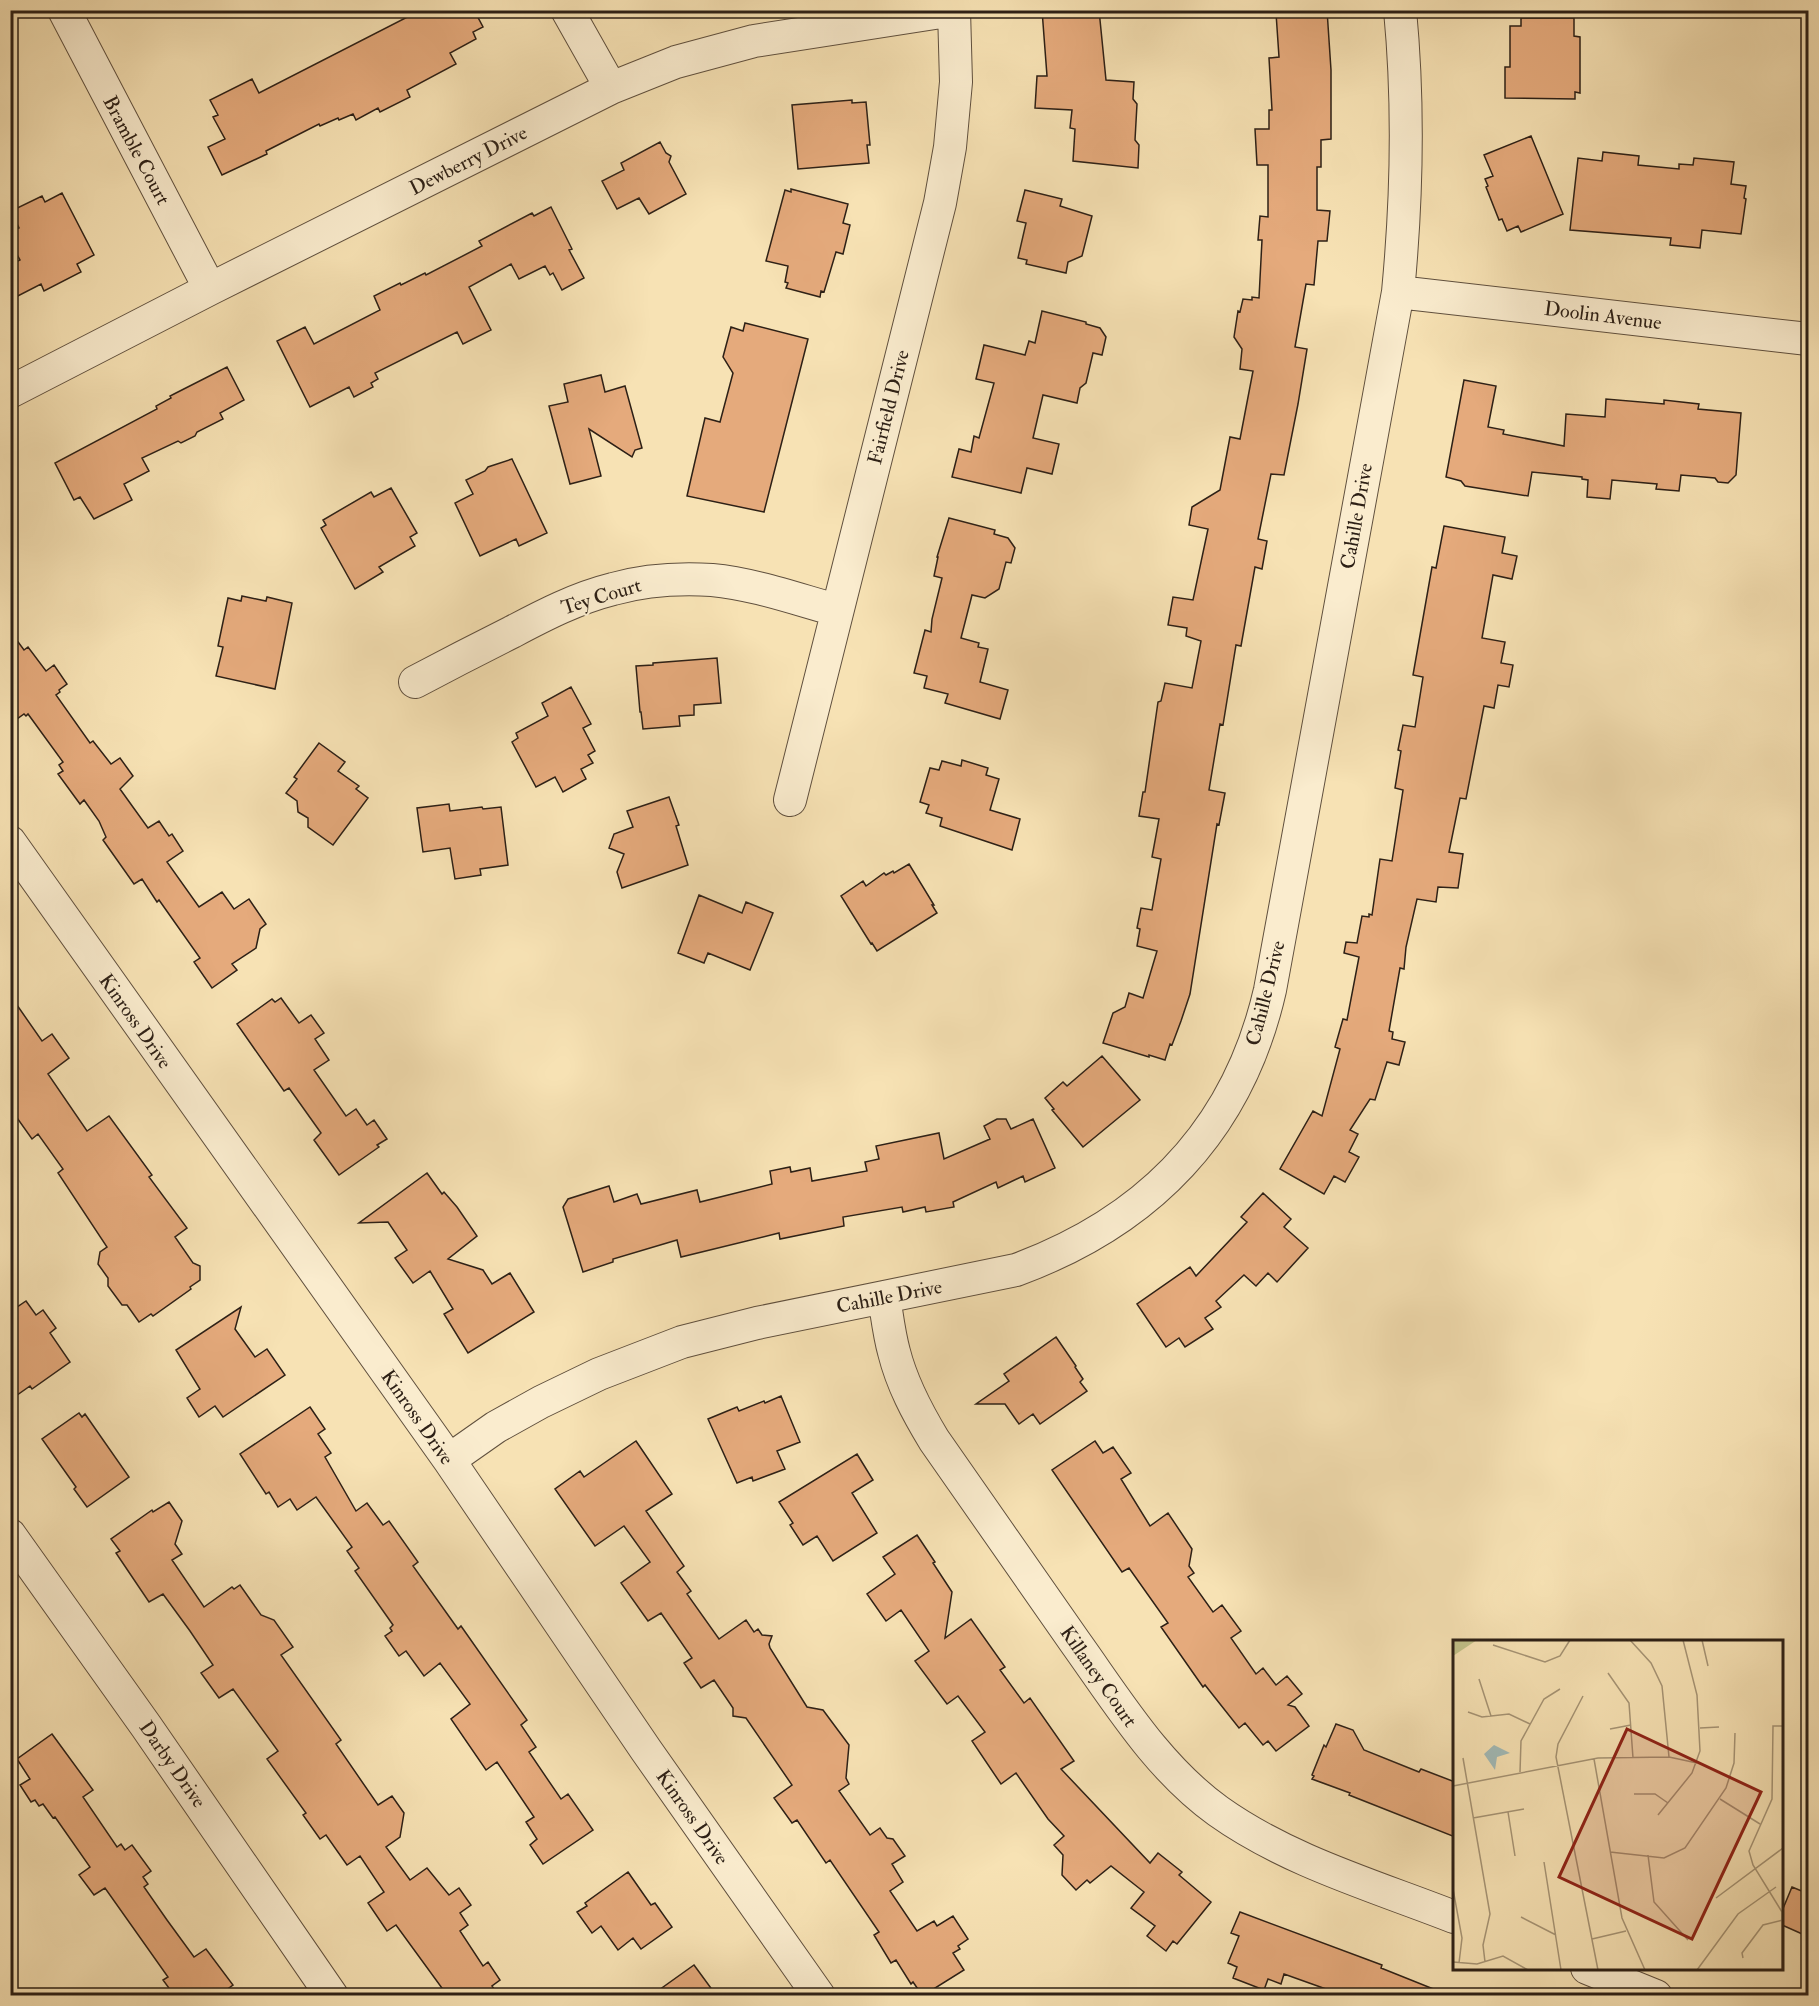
<svg xmlns="http://www.w3.org/2000/svg" width="1819" height="2006" font-family="'IM FELL Double Pica',serif">
<rect width="100%" height="100%" fill="#f7e2b4"/>
<filter id="stains"><feTurbulence type="fractalNoise" baseFrequency=".00333" numOctaves="4"/><feColorMatrix values="0 0 0 0 .2 0 0 0 0 .09 0 0 0 0 .02 0 0 0 .5 -.17"/></filter>
<radialGradient id="worn" r=".72"><stop offset=".6" stop-color="#630" stop-opacity="0"/><stop offset="1" stop-color="#630" stop-opacity=".3"/></radialGradient>
<path fill="#e5aa7c" stroke="#2d2016" stroke-width="1.5" d="M421 10H474L483 27 473 32 476 39 450 53 456 64 407 90 410 97 380 112 378 108 356 120 353 114 339 120 338 118 320 126 319 124 266 151 267 154 222 175 208 147 225 139 213 117 218 115 210 100 252 79 259 93Z
M1042 10H1099L1106 80 1134 82 1133 99 1137 104 1135 140 1139 145 1138 168 1073 161 1075 129 1070 128 1072 110 1035 108 1037 76H1047Z
M1307 10H1327L1331 70V139L1321 140V167H1317V210L1330 211 1327 241H1318L1314 285 1306 284 1295 347 1307 349 1298 404 1284 475 1271 474 1258 539 1267 541 1262 569 1255 567 1241 646 1236 645 1223 725 1220 724 1209 790 1225 793 1219 825 1217 824 1190 994 1181 1021 1172 1045 1170 1044 1165 1060 1149 1055V1057L1103 1043 1113 1013 1125 1007 1129 993 1143 998 1157 951 1137 946 1140 929 1137 928 1141 908 1152 910 1161 859 1152 857 1159 819 1139 816 1143 792H1145L1158 702 1161 701 1165 683 1192 688 1201 641 1186 636 1187 628 1168 625 1173 597 1193 600 1208 529 1189 525 1192 507 1220 490 1230 437 1240 439 1253 371 1240 369 1242 349 1234 337 1238 311 1240 312 1243 299 1252 300V297L1259 298 1262 240H1258L1260 216 1268 217V165H1257L1255 129H1269V110H1272L1269 58 1279 57 1276 13Z
M1521 18H1574V36L1580 37V93L1575 92V99L1505 98V67H1510V26H1521Z
M852 100V103L866 102 870 145H867L869 163 798 169 792 105Z
M1531 136 1563 214 1521 232 1518 226 1507 231 1502 219 1499 220 1486 187 1488 186 1485 179 1493 176 1484 155Z
M660 142 666 153 671 156 669 162 686 194 649 214 639 198 617 209 602 181 624 170 621 163Z
M1603 152 1639 156 1638 165 1679 169V164L1693 165 1694 158 1734 162 1731 184 1746 186 1744 198 1746 199 1741 234 1702 230 1700 248 1670 245 1671 238 1570 230 1578 158 1602 161Z
M791 189 848 204 843 223 850 225 843 254 836 252 824 292 821 291 820 297 786 288 788 283 785 282 788 266 766 261 785 190 791 192Z
M1025 190 1062 199 1060 206 1092 216 1082 256 1068 262 1066 273 1026 264 1027 260 1018 258 1026 223 1017 221Z
M62 193 94 255 77 264 81 272 44 291 41 284 10 300V265L20 260 10 242V232L19 228 11 211 42 196 45 202Z
M551 207 572 249 569 250 584 278 562 290 553 273 550 275 545 266 519 279 511 264 469 287 491 330 463 344 457 332 375 373 378 379 371 383 373 387 354 397 349 387 310 407 277 341 305 327 314 344 380 310 374 296 400 283 401 285 425 273 426 275 482 246 479 241 532 213 534 216Z
M1042 311 1086 322V324L1100 328 1106 337 1102 355 1093 353 1086 383 1080 388 1077 403 1043 395 1033 438 1059 444 1052 474 1027 468 1021 493 952 477 959 449 971 452 974 436 979 438 994 383 976 379 984 345 1025 355 1029 341 1035 343Z
M745 323 808 339 764 512 687 496 705 418 720 422 733 373 723 357 731 327 743 331Z
M227 367 244 400 220 413 223 419 197 432 195 436 181 443 178 441 142 458 149 471 124 484 132 500 94 519 80 497 74 500 55 463 157 409 156 406 171 398 170 396 174 394Z
M601 375 605 392 625 386 642 448 635 450 632 457 589 429 601 476 570 484 549 406 568 402 564 384Z
M1464 380 1496 386 1488 427 1504 430 1503 434 1564 446 1566 414 1605 417 1606 399 1664 404V400L1699 404 1698 409 1741 413 1736 475 1728 483 1718 482 1715 478 1681 475 1679 491 1656 489 1657 484 1612 480 1610 499 1587 497 1588 480 1582 479V477L1532 472 1528 496 1465 486 1461 481 1446 477Z
M512 459 547 533 519 546 516 539 480 556 455 503 473 494 466 480 485 471 488 467Z
M391 488 417 533 410 537 415 546 379 567 383 572 355 589 321 528 326 525 323 520 371 492 374 497Z
M949 518 995 530 994 534 1008 538 1015 548 1011 563 1006 562 999 589 985 598 972 595 961 638 979 643 978 647 988 649 980 682 1008 690 1000 719 945 703 948 694 924 688 927 676 914 673 925 630 931 632 932 619 942 578 934 576 938 557H937Z
M1444 526 1505 537 1502 553 1517 556 1512 579 1493 575 1482 638 1505 642 1501 663 1513 665 1509 687 1498 685 1494 708 1484 706 1466 799 1460 798 1449 852 1463 854 1458 888 1438 887 1436 902 1417 899 1406 947 1404 969 1400 968 1389 1031 1393 1032 1392 1039 1405 1042 1399 1065 1387 1062 1375 1100 1370 1099 1350 1130 1358 1134 1349 1152 1359 1157 1345 1182 1334 1176 1324 1194 1280 1169 1313 1111 1322 1116 1340 1049 1335 1047 1343 1019 1347 1020 1359 957 1344 953 1346 942 1357 943 1362 916 1369 917V914L1372 915 1380 859 1392 861 1403 790 1395 788 1401 751 1398 750 1403 725 1415 727 1423 677 1413 675 1432 567 1436 568Z
M242 596 266 601 267 597 292 603 275 689 216 676 223 647 218 646 228 598 241 601Z
M10 631 24 650 28 647 46 671 54 665 67 684 59 690 60 692 56 695 90 743 93 741 111 764 120 758 133 776 120 789 148 828 159 821 169 836 172 834 183 851 167 862 199 907 222 892 234 909 249 899 266 924 260 929 256 948 232 964 237 970 212 988 194 962 200 958 159 900 157 902 142 879 134 884 103 840 106 837 99 821 84 800 80 804 58 774 63 771 59 765 63 762 28 714 26 716 24 714 10 724Z
M717 658 721 703 694 705V715L679 716 680 726 643 729 641 712H640L636 666 653 665V663Z
M571 687 591 724 583 728 595 751 588 755 593 763 581 769 586 779 563 792 555 777 536 787 512 742 518 738 516 733 548 716 542 703Z
M319 743 345 762 338 771 359 786 356 789 368 798 333 845 308 827V818L298 812 297 801 286 793 297 779 294 777Z
M962 760 988 768 986 775 999 779 990 810 1020 819 1012 850 940 826 942 818 926 813 929 805 920 802 930 768 939 770 942 761 961 766Z
M669 797 679 825 676 826 688 865 622 888 617 872 624 854 609 848 614 834 633 827 627 811Z
M449 804 450 811 482 807 483 809 501 807 508 865 480 869 481 875 455 879 450 848 423 852 417 808Z
M909 864 934 905H932L937 913 877 951 872 943 871 944 841 896 863 881 866 886 884 873 886 875 893 871 894 873Z
M699 895 742 913 746 902 773 913 750 970 708 953 704 963 678 953Z
M10 995 42 1041 52 1034 69 1058 48 1074 87 1131 109 1116 152 1175 149 1177 187 1228 175 1237 193 1263 200 1266V1280L190 1287 191 1289 153 1316 151 1314 139 1322 127 1305H122L108 1286V1278L98 1264 100 1252 107 1247 58 1173 63 1169 38 1134 32 1139 10 1108Z
M281 998 299 1023 311 1015 324 1033 315 1039 329 1060 314 1070 346 1116 356 1109 367 1125 374 1120 387 1139 377 1145 379 1147 339 1175 314 1140 321 1133 289 1088 284 1091 237 1024 272 999 275 1002Z
M1102 1056 1140 1100 1083 1147 1052 1110 1054 1109 1045 1098 1063 1082 1067 1086Z
M997 1119H1006L1011 1129 1033 1119 1055 1168 1025 1182 1023 1176 998 1188 996 1182 953 1202 954 1207 926 1212 925 1207 903 1212 902 1207 843 1217 844 1226 780 1239 779 1233 681 1257 677 1240 613 1259V1262L583 1272 563 1207 568 1199 609 1186 614 1202 637 1194 641 1204 697 1190 700 1202 772 1184 770 1171 790 1167 791 1172 810 1168 812 1181 867 1171 865 1162 879 1159 876 1146 939 1133 944 1159 990 1139 984 1126Z
M427 1173 442 1194 444 1192 457 1207 477 1236 448 1259 483 1270 492 1284 510 1273 534 1312 468 1353 444 1314 453 1309 430 1271 413 1283 395 1258 407 1250 388 1222 359 1223Z
M1263 1193 1291 1219 1284 1227 1308 1248 1277 1282 1268 1273 1256 1286 1244 1275 1216 1301 1221 1307 1205 1318 1213 1329 1185 1347 1179 1338 1166 1347 1137 1304 1190 1267 1196 1276 1247 1222 1241 1217Z
M26 1301 36 1315 43 1310 56 1328 50 1333 70 1362 32 1389 30 1386 10 1400V1312Z
M241 1307 235 1329 255 1357 267 1349 285 1375 223 1417 215 1406 199 1417 187 1398 200 1389 176 1350Z
M1056 1337 1076 1366 1075 1367 1083 1379 1080 1382 1087 1391 1040 1424 1033 1414 1019 1424 1005 1404H976L1009 1381 1004 1374Z
M781 1396 800 1442 777 1451 785 1469 753 1481 752 1477 737 1483 708 1419 737 1407 739 1411 764 1401 765 1403Z
M310 1407 325 1429 318 1434 331 1453 325 1457 356 1511 367 1503 383 1525 389 1521 418 1562 413 1566 458 1629 461 1626 527 1720 521 1725 536 1747 529 1752 561 1799 568 1794 593 1830 543 1864 530 1845 537 1839 526 1822 534 1817 497 1762 486 1770 451 1719 470 1704 440 1663 424 1676 406 1651 399 1656 385 1636 392 1631 390 1628 393 1625 355 1571 359 1568 347 1551 352 1547 316 1497 297 1510 290 1499 278 1507 269 1492 266 1494 240 1454Z
M79 1413 82 1417 85 1414 129 1477 87 1507 74 1489 76 1487 42 1439Z
M636 1441 672 1494 646 1511 684 1566 677 1572 691 1591 687 1594 719 1639 746 1620 754 1632 758 1629 762 1635 772 1636 769 1644 770 1648 807 1707 823 1710 849 1745 846 1778 849 1784 839 1791 870 1835 880 1828 887 1838 893 1839 905 1856 892 1864 903 1882 890 1891 917 1931 934 1921 937 1926 953 1916 968 1939 958 1946 960 1949 953 1953 964 1970 924 1995H922L913 1982 911 1984 896 1960 891 1963 874 1935 879 1932 830 1860 826 1863 797 1820 792 1823 774 1798 792 1785 746 1718 733 1716V1708L714 1680 701 1688 684 1663 692 1658 661 1613 648 1621 621 1583 650 1562 624 1526 595 1546 555 1489 580 1471 584 1477Z
M1095 1441 1103 1453 1113 1447 1131 1473 1121 1479 1150 1526 1168 1513 1192 1549 1189 1566 1194 1573 1188 1577 1213 1612 1222 1605 1241 1631 1231 1638 1256 1674 1263 1668 1276 1685 1287 1676 1302 1694 1288 1705 1295 1707 1309 1726 1276 1751 1268 1741 1263 1745 1245 1723 1239 1728 1205 1685 1203 1687 1161 1627 1168 1623 1129 1568 1122 1572 1052 1470Z
M857 1454 873 1480 852 1493 877 1533 833 1561 817 1536 803 1545 790 1525 793 1523 779 1502Z
M169 1502 182 1521 175 1544 182 1554 172 1560 204 1607 232 1587 234 1589 240 1585 261 1615 274 1620 293 1647 281 1655 341 1740 336 1744 378 1805 392 1796 404 1813 400 1837 386 1847 410 1880 427 1868 449 1895 459 1888 471 1905 460 1913 468 1925 460 1931 483 1966 488 1962 500 1980 492 1986 498 1995H447L396 1925 387 1931 368 1903 384 1892 360 1856 347 1865 326 1835 320 1839 303 1815 306 1813 267 1759 278 1751 233 1689 219 1698 201 1673 213 1665 190 1631 163 1594 149 1602 116 1553 120 1551 111 1539 152 1510 153 1512Z
M917 1535 935 1562 933 1563 952 1592 945 1638 971 1619 1005 1667 1000 1670 1024 1703 1030 1698 1074 1761 1061 1769 1150 1863 1158 1853 1182 1872 1179 1875 1211 1902 1177 1944 1173 1941 1166 1951 1147 1936 1155 1926 1131 1908 1144 1892 1111 1866 1090 1883 1087 1880 1076 1890 1062 1875 1063 1855 1054 1845 1064 1836 1048 1819 1016 1773 1001 1784 972 1741 985 1732 958 1696 947 1704 915 1661 929 1651 901 1610 886 1621 867 1594 895 1574 883 1557Z
M1336 1724 1353 1730 1364 1750 1419 1772 1421 1769 1455 1782V1837L1349 1795 1350 1793 1312 1779 1314 1776 1312 1775 1324 1745 1326 1747Z
M52 1734 93 1790 83 1797 117 1847 121 1844 125 1850 132 1845 151 1871 143 1877 148 1884 144 1887 167 1920 194 1957 206 1949 233 1985 219 1995H174L163 1980 168 1977 105 1888 94 1895 79 1875 90 1867 55 1817 53 1818 43 1804 39 1806 35 1800 31 1802 20 1785 30 1779 17 1759Z
M628 1872 651 1905 655 1903 672 1927 641 1949 633 1938 618 1950 601 1926 592 1933 577 1912 587 1906 585 1903Z
M1792 1887 1809 1894V1937L1782 1925V1911Z
M1240 1912 1382 1965 1381 1968 1446 1994V1995H1324L1326 1989 1284 1974 1281 1984 1268 1979 1264 1990 1233 1978 1237 1967 1228 1963 1239 1936 1231 1933Z
M694 1965 716 1995H652Z"/>
<g fill="none" stroke-linecap="round" stroke-linejoin="round">
<g stroke="#60503e" stroke-width="34">
<path id="minor" d="M64 10 210 289
M567 10 611 88
M1398 292 1808 339
M10 392 210 289 611 88 676 62 754 41 954 10 956 82 950 147 940 203 790 800
M415 682C447 665 480 648 512 632 544 615 577 598 613 589 645 580 679 578 712 580 754 584 796 599 836 610
M10 842 449 1460 646 1750 819 1996
M884 1297C887 1315 889 1334 894 1352 902 1384 917 1412 934 1440 981 1507 1028 1574 1075 1642 1118 1702 1157 1767 1218 1811 1288 1861 1375 1886 1454 1917
M449 1460 496 1427 541 1402 599 1374 682 1342 757 1323 1016 1270C1149 1221 1238 1130 1270 990L1398 292C1407 198 1409 104 1400 10
M10 1535 146 1726 332 1996
M1587 1968 1656 1996"/>
</g>
<use href="#minor" stroke="#faecce" stroke-width="32"/>
</g>
<g text-anchor="middle" stroke-width="4.5" stroke-linejoin="round" paint-order="stroke">
<g font-size="20" fill="#2d2016" stroke="#faecce">
<text transform="translate(137 150) rotate(62)" y="7">Bramble Court</text>
<text transform="translate(468 160) rotate(-27)" y="7">Dewberry Drive</text>
<text transform="translate(1603 315) rotate(7)" y="7">Doolin Avenue</text>
<text transform="translate(888 407) rotate(-76)" y="7">Fairfield Drive</text>
<text transform="translate(1356 516) rotate(-80)" y="7">Cahille Drive</text>
<text transform="translate(601 596) rotate(-17)" y="7">Tey Court</text>
<text transform="translate(1265 993) rotate(-76)" y="7">Cahille Drive</text>
<text transform="translate(136 1021) rotate(55)" y="7">Kinross Drive</text>
<text transform="translate(889 1296) rotate(-11)" y="7">Cahille Drive</text>
<text transform="translate(418 1417) rotate(55)" y="7">Kinross Drive</text>
<text transform="translate(1099 1676) rotate(55)" y="7">Killaney Court</text>
<text transform="translate(173 1764) rotate(55)" y="7">Darby Drive</text>
<text transform="translate(693 1817) rotate(55)" y="7">Kinross Drive</text>
</g>
</g>
<g transform="translate(1453 1640)">
<rect width="330" height="330" fill="#f7e2b4"/>
<path d="M0 0H24L0 16Z" fill="#c2c289"/>
<path d="M41 105 57 113 44 117 42 130 31 114Z" fill="#a2bbb8"/>
<path fill="none" stroke="#a69475" stroke-width="1.5" d="M177 0 198 23 209 46 216 117M249 0 255 26M40 5 92 22 107 16 117 0M155 33 176 63 180 118M26 39 38 76M130 56 105 104 103 117 145 330M15 72 29 77 56 74 77 84M247 88 266 87M157 89 178 85M10 118 37 274 30 305 32 322M141 119 169 278 192 330M67 132 68 101 91 59 107 49M0 146 145 118 216 117 244 123M181 154H202L215 163M267 159 307 184M55 172 62 216M205 175 239 133 247 111 244 55 230 0M20 178 71 169M157 212 211 218 232 208 273 148 281 123 282 93M195 215 201 262 235 300M91 222 108 330M0 249 9 298 6 323M263 258 330 208M68 277 103 295M139 299 173 291M290 318 289 313 310 285 330 280M0 322 24 324 50 316 75 330M244 330 285 274 323 247M329 330V272L300 225 296 211 319 159 320 86H330"/>
<path fill="#8f2418" fill-opacity="0.15" stroke="#8f2418" stroke-width="3" d="M174 89 308 152 239 299 106 237Z"/>
<rect width="330" height="330" fill="none" stroke="#2d2016" stroke-width="3"/>
</g>
<rect width="1819" height="2006" fill="none" stroke="#f7e2b4" stroke-width="36"/>
<rect x="12" y="12" width="1795" height="1982" fill="none" stroke="#2d2016" stroke-width="3"/>
<rect x="18" y="18" width="1783" height="1970" fill="none" stroke="#2d2016" stroke-width="1.5"/>
<rect width="100%" height="100%" filter="url(#stains)"/>
<rect width="100%" height="100%" fill="url(#worn)"/>
</svg>
